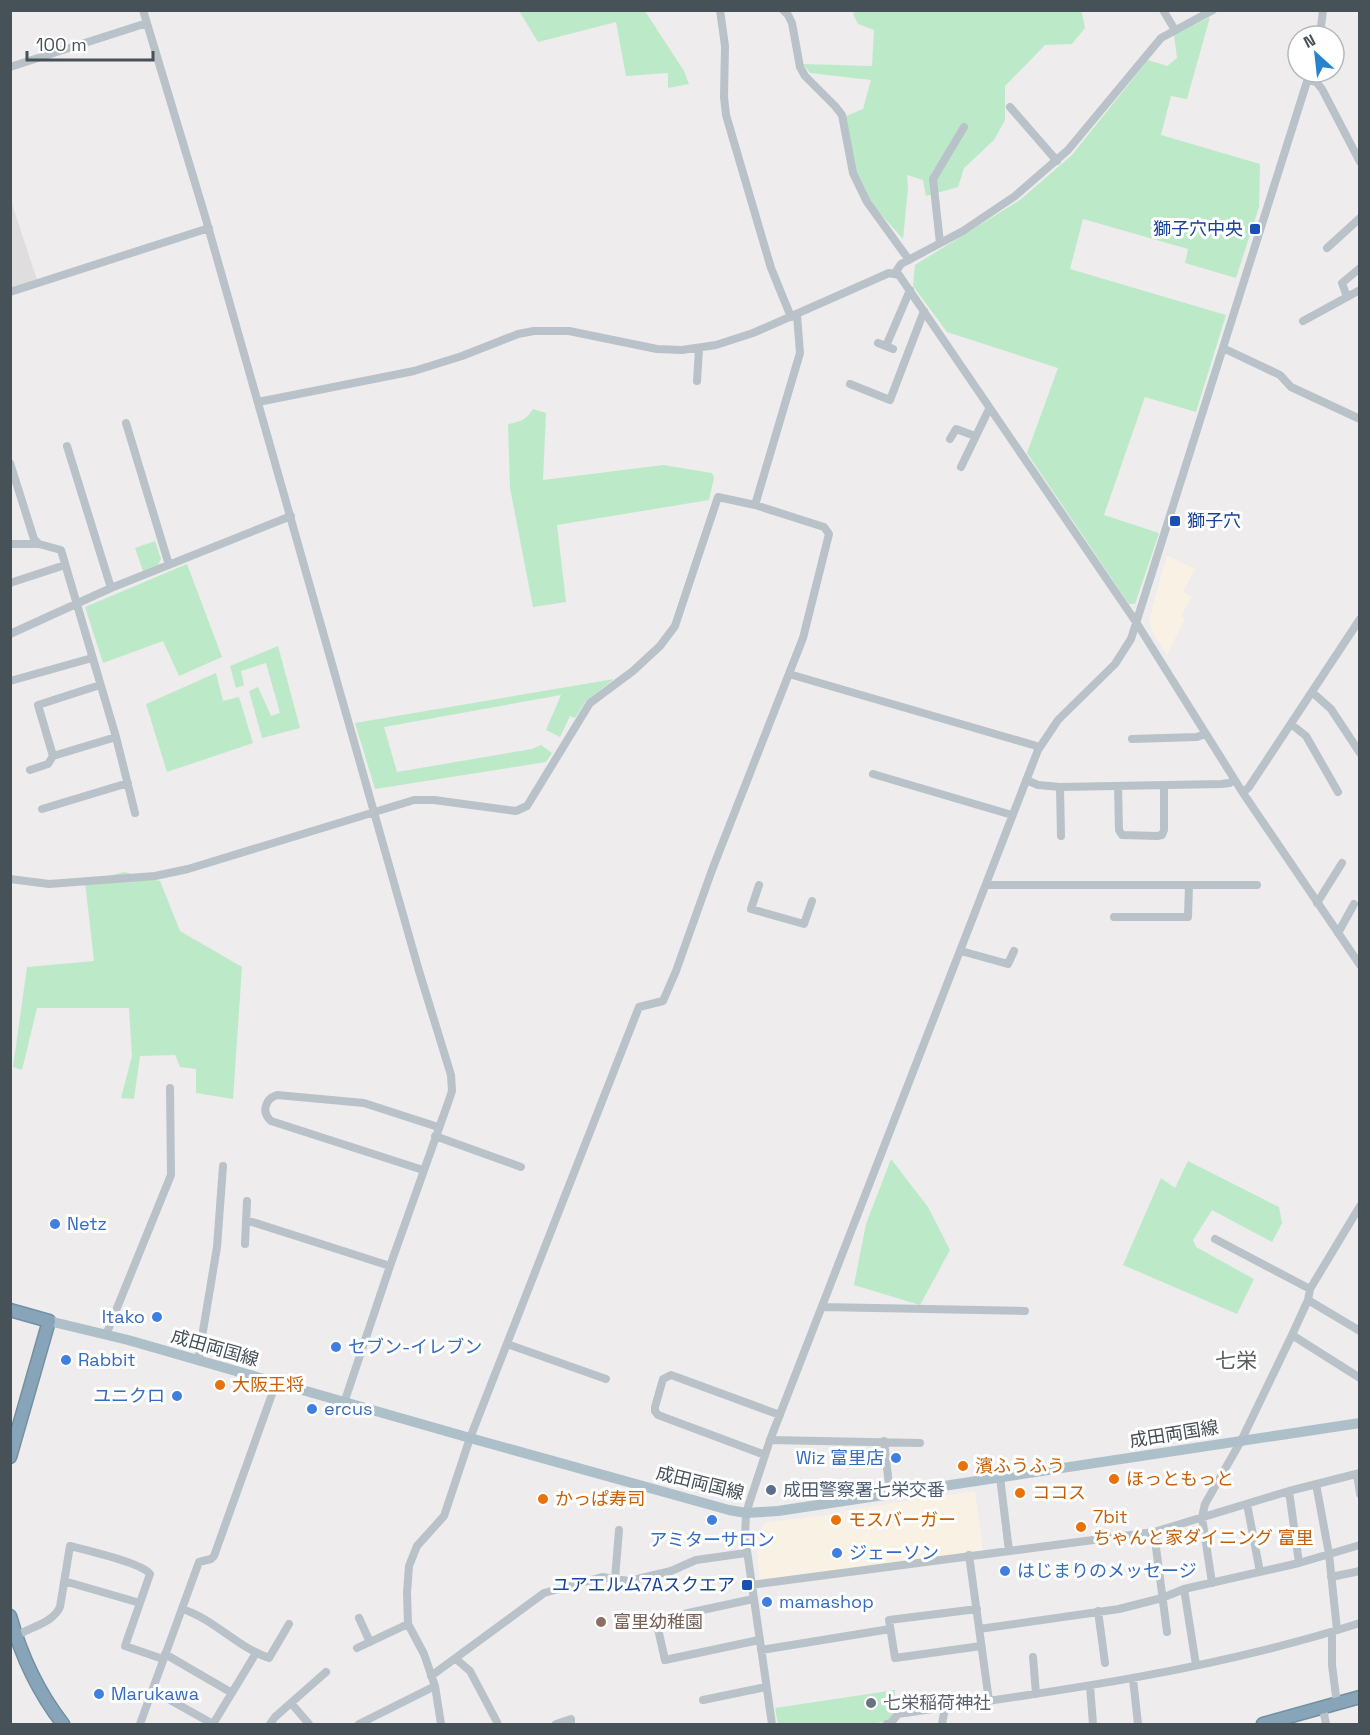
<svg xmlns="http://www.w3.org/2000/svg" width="1370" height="1735" font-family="'Space Grotesk','Noto Sans JP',sans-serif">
<rect width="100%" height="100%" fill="#eeecec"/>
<path fill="#faf1e5" d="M1167 555 1195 569 1183 592 1192 597 1181 616 1185 618 1167 655 1152 632 1149 620Z
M975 1491 983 1551 760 1582 756 1539 764 1524 768 1522 823 1516 855 1509Z"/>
<path fill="#dfdddd" d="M10 198 37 280 10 289Z"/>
<path fill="#bceac8" d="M519 11H645L684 71 689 84 668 88V73L626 76 616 22 538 42Z
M855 11H1080L1082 13 1085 28 1072 44 1045 45 1005 86V120L994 140 964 168 958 187 926 196 923 180 907 175 908 188 903 239 869 201 855 173 844 117 863 109 871 80 810 73 803 64 872 66 874 30 858 24 853 14Z
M1210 17 1187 99 1171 96 1161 135 1260 164 1259 207 1236 278 1185 263 1188 249 1083 219 1070 269 1226 315 1196 412 1145 397 1104 515 1159 533 1135 604H1129L1027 453 1058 368 947 332 913 286 915 265 1020 200 1072 155 1148 60 1167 66 1177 58 1174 35Z
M533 409 546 413 543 480 663 465 712 473 714 478 709 500 557 525 566 602 533 607 510 488 508 424C520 422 526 420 533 409Z
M155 541 161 559 158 565 143 571 135 548Z
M187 564 222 657 179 676 163 641 103 663 85 607Z
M278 646 300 728 262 738 249 691 258 687 271 716 280 713 266 663 241 671 244 685 236 688 230 666Z
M216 673 223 701 239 697 253 743 167 772 146 704Z
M614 679 586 701 575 718 570 716 560 737 546 730 561 695 384 727 397 772 532 749 541 745 552 753 546 762 375 789 355 723Z
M124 872 160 881 180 931 242 967 233 1099 196 1093V1069L180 1067 175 1055 140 1056 134 1099 121 1098 132 1056 129 1008H37L22 1070 13 1067 27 967 94 961 85 882Z
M891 1159 928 1207 950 1250 920 1305 854 1285 866 1224Z
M1188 1161 1279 1207 1282 1223 1272 1242 1212 1210 1193 1240 1196 1247 1254 1279 1237 1314 1123 1265 1161 1178 1175 1188Z
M895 1690V1708L889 1721 870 1724H778L775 1708Z"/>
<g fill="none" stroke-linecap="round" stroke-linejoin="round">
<g stroke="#7290a3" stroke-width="15">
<path id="highway" d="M10 1310 49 1321 10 1457
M10 1616C21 1655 38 1692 63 1724
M1263 1724 1360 1697"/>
</g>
<path stroke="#b8c2c8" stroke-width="8" d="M143 10 205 216 419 971 451 1075 452 1091 449 1100 390 1266 344 1403
M720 10 725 46 724 97 726 115 771 268 791 317
M783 10 788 15 792 23 800 67 805 76 835 106 842 115 853 173 867 202 909 260
M1163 10 1175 30
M1320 36 1323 10
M10 67 147 23
M1308 80 1316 82 1322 89 1360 162
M1010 107 1057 161
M940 243 933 179 964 127
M1327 248 1360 218
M895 273 901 264 963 231 1015 196 1068 150 1161 38 1213 10
M10 292 209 228
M1347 297 1342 283 1360 268
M1303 321 1360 290
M878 343 893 349
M886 346 910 290
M1223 348 1280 375 1291 387 1360 419
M697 381 699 349
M850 384 890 400 924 311
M258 402 414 371 462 356 518 334 534 331H569L657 349 682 350 716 345 753 333 889 273 899 275 1136 622 1243 793 1360 965
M126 423 169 565
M950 439 956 429 975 436
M67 446 111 588
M10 463 34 539 39 544
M961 467 989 409
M755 505 800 353 797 315
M10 544H39L61 550 116 737 135 813
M10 583 65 565
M10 634 111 588 291 516
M789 674 1040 747
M10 681 92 658
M100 685 38 705 53 756 116 737
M1312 692 1331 709 1360 753
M1291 724 1306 736 1338 792
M1132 739 1197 737 1205 734
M30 770 48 764 53 756
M873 774 1012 815
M1026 780 1038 785 1060 787 1221 784 1230 783 1234 779
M1118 786 1119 830 1122 835 1157 836 1162 835 1164 830V786
M1060 787 1061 836
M1243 793 1249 787 1360 619
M42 809 128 783
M10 879 49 884 155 876 188 869 414 800H434L516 811 527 806 590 703 633 671 660 646 675 626 718 497 755 505 824 527 829 534 803 638 712 870 676 971 663 1001 639 1007 470 1438 444 1516 417 1546 409 1566 407 1593 408 1624 424 1654 435 1686 441 1724
M759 885 751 909 804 924 812 901
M986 885H1257
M1317 903 1342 863
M1114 917H1188L1189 885
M1338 933 1354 904
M961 951 1008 964 1014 951
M435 1136 521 1167
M423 1170 271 1121C261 1112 265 1099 277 1095L364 1103 438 1127
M246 1220 390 1266
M1215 1239 1310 1289
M245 1244 247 1201
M1308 1300 1360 1331
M822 1307 1025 1311
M106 1335 171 1175 170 1088
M1292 1335 1360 1378
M507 1344 606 1379
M198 1361 217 1247 223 1166
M770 1440 920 1443
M884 1441 890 1494
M765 1455 658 1415 655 1411V1407L663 1379 671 1375 780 1415
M1357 1474 1360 1494
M1000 1477 1009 1551
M1316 1484 1329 1554 1337 1630
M1289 1491 1299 1563
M1247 1504 1260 1572
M1154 1532 1167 1632
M969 1555 989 1701
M1331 1577 1360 1571
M615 1579 619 1530
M64 1581 140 1603
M1212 1583 1202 1517 1205 1504 1241 1441 1292 1335 1308 1300 1310 1289 1360 1206
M751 1585 1154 1532 1289 1491 1360 1473
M1184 1589 1196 1665
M753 1599 656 1620 665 1660 759 1640
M182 1609C214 1619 237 1647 269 1658L289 1624
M977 1609 889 1620 895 1658 981 1646
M1098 1611 1105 1663
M359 1618 370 1642
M979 1629 1119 1609 1162 1598 1184 1589 1299 1563 1360 1545
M1332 1632V1665L1337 1704
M16 1636C30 1627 53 1623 60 1607L70 1546C86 1550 142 1563 150 1574L125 1646 163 1659
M357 1648 408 1624
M761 1650 890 1629
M165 1654 232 1693
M1033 1657 1036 1694
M456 1659 470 1671 497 1722
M431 1676 544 1593 602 1577 629 1581 671 1571 696 1560 746 1553
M1133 1679 1138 1724
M1090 1686 1093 1724
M152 1690 213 1724 256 1653
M703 1700 766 1687
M291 1703 309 1724
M1323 1709 1326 1724
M140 1724 199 1562 211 1559 214 1556 276 1383
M270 1724 275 1717 326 1672
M359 1724 435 1686
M556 1724 571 1719V1724
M772 1724 745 1537 746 1513 770 1440 1038 750 1058 720 1115 664 1131 639 1310 72
M887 1724H890L898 1714C1053 1692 1210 1671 1360 1623
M942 1724 945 1708"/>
<path stroke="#adbfc9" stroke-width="10" d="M49 1321 128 1340 470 1438 729 1510 746 1513 778 1511 1360 1423"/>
<use href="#highway" stroke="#87a4b8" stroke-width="12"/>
</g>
<g fill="#1a4fb4" stroke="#fff" stroke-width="2">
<rect x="1249" y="223" width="12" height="12" rx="3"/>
<rect x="1169" y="515" width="12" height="12" rx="3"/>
<rect x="741" y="1579" width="12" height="12" rx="3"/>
</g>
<g fill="#3f7fe0" stroke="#fff" stroke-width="2">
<circle cx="55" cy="1224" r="6"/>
<circle cx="157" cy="1317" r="6"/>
<circle cx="336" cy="1347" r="6"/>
<circle cx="66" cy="1360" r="6"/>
<circle cx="177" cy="1396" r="6"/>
<circle cx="312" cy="1409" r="6"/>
<circle cx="896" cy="1458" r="6"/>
<circle cx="712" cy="1520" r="6"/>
<circle cx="837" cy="1553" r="6"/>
<circle cx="1005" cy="1571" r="6"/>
<circle cx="767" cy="1602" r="6"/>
<circle cx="99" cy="1694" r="6"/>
</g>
<g fill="#e8710a" stroke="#fff" stroke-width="2">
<circle cx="220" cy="1385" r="6"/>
<circle cx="963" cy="1466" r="6"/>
<circle cx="1114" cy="1479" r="6"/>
<circle cx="1020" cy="1493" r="6"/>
<circle cx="543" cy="1499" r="6"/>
<circle cx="836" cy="1520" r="6"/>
<circle cx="1081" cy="1527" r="6"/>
</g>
<circle fill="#5c6f8a" stroke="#fff" stroke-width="2" cx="771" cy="1490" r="6"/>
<circle fill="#8d6e63" stroke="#fff" stroke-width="2" cx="601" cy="1622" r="6"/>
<circle fill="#6b7280" stroke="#fff" stroke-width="2" cx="871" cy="1703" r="6"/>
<g text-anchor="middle" stroke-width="6" stroke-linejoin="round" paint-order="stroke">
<g font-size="18" fill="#164399" stroke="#fff" text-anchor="end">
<text x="1243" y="235">獅子穴中央</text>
<text x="1187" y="527" text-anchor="start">獅子穴</text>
<text x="735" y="1591">ユアエルム7Aスクエア</text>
</g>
<g font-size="18" fill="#366cbe" stroke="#fff" text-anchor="start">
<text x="67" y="1230">Netz</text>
<text x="145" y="1323" text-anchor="end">Itako</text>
<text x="348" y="1353">セブン-イレブン</text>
<text x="78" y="1366">Rabbit</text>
<text x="165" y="1402" text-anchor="end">ユニクロ</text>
<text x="324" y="1415">ercus</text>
<text x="884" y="1464" text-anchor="end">Wiz 富里店</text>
<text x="712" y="1546" text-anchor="middle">アミターサロン</text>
<text x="849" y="1559">ジェーソン</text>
<text x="1017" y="1577">はじまりのメッセージ</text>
<text x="779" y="1608">mamashop</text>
<text x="111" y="1700">Marukawa</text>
</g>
<g font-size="18" fill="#465158" stroke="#fff">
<text transform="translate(215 1348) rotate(16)" y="6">成田両国線</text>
<text transform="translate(1174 1434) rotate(-9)" y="6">成田両国線</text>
<text transform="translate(700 1483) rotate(14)" y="6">成田両国線</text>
</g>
<g font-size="18" fill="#c56008" stroke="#fff" text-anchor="start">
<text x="232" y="1391">大阪王将</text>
<text x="975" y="1472">濱ふうふう</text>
<text x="1126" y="1485">ほっともっと</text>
<text x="1032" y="1499">ココス</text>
<text x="555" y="1505">かっぱ寿司</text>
<text x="1093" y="1523">7bit<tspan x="1093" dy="21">ちゃんと家ダイニング 富里</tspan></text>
<text x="848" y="1526">モスバーガー</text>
</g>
<g font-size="18" fill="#4e5e75" stroke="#fff" text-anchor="start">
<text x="783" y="1496">成田警察署七栄交番</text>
</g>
<g font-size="18" fill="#785e54" stroke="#fff" text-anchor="start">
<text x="613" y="1628">富里幼稚園</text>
</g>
<g font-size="18" fill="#5b616d" stroke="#fff" text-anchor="start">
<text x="883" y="1709">七栄稲荷神社</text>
</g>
<g font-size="21" fill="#595d60" stroke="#fff">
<text x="1236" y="1368">七栄</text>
</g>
</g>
<rect width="1370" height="1735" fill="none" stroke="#465158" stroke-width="24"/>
<g transform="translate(1316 54) rotate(333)"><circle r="28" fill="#ffffff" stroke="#b5b9bc" stroke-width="1.5"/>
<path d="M0-4.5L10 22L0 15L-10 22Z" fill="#2684ce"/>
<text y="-9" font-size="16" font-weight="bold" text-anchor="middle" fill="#465158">N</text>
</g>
<path d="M27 51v9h126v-9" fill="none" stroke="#465158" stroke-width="3"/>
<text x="36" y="51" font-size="18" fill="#465158" stroke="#ffffff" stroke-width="4.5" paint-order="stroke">100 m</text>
</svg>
